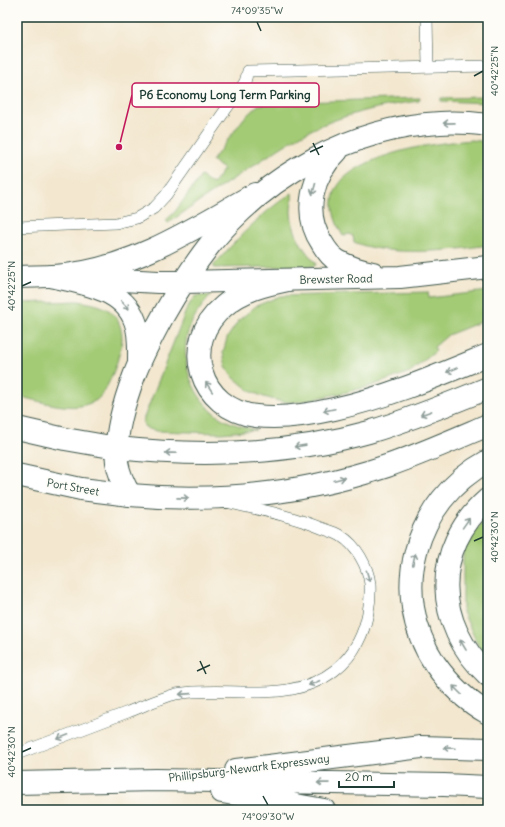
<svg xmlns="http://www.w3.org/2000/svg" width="505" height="827" font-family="Delius,sans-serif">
<rect width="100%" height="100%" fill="#fdfcf7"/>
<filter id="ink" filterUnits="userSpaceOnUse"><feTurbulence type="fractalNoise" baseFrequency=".025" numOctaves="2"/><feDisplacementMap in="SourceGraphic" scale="8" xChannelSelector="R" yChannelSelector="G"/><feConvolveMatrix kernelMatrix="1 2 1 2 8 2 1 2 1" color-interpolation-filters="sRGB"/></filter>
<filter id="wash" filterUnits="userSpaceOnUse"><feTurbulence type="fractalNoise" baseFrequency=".012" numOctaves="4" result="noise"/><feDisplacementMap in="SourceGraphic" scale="16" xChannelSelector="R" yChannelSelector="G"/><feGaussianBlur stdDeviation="0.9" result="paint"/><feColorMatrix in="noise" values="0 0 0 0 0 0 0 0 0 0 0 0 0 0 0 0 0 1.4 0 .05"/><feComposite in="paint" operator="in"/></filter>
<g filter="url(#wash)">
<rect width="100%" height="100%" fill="#f3e7cf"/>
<path fill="#a3ca74" stroke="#618454" d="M488 97V103L441 101V98Z
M420 98 419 101C386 105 354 112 322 125 298 135 276 151 254 165 225 184 196 204 168 223L166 220 174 213 201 176 213 184 224 169 212 161 244 118 258 105 270 103Z
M472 140 488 142V245C452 251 387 257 354 242L353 236 349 234 343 236C318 192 342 172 382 157 414 146 439 143 472 140Z
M292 193C293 199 291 206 291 212 292 232 303 250 316 263L315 266 214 268V265C238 238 261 213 292 193Z
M488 291V319L448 335 434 347 436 351 410 372 399 376 371 386 343 393 297 402H283L264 397 250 391 233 377 226 366 223 353 227 338 239 320 256 306 280 296 428 292 429 298Z
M211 295C202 306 194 315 189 329 178 360 193 400 221 418 232 424 244 427 256 430L221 433 157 431 148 429 144 426 143 420 147 410 187 308 195 296Z
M78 301C89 303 100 304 110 311 118 317 122 328 122 338 122 352 108 394 95 401 91 403 85 405 80 406 62 409 35 400 17 396V303Z
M488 515V656L480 650 463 612V549Z"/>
</g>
<g filter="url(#ink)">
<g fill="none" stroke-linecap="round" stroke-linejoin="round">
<g stroke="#3f564b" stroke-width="12">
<path id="lane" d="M427 17 428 67
M17 227 116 223 137 218 154 208 166 195 245 82 248 71 488 66
M17 754C54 740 91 726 128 712 141 707 163 697 176 694 228 685 290 706 335 670 345 662 352 654 358 642 367 625 371 603 370 584 368 566 356 545 341 536 335 532 327 530 321 528 292 516 261 510 230 503"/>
</g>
<g stroke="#3f564b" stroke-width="24">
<path id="street" d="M17 277C35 276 54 277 72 274 139 265 197 226 255 194
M86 278 158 282H183"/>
</g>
<g stroke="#3f564b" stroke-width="24">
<path id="secondary" d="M337 151C312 175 302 213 322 243 326 250 331 257 338 261 349 267 361 271 373 273
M51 276C81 283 123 288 135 321 140 333 139 348 139 361
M183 282 400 277 488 267
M17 428 65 439 117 448
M17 475 81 489 130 495
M130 495C124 485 119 474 117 462 114 436 125 400 134 376 142 355 152 336 163 316 177 291 193 266 211 243 266 176 352 127 440 123 456 122 472 123 488 125"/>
</g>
<g stroke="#3f564b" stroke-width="24">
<path id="highway" d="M288 280C264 285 242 290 224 306 179 343 199 409 256 416 282 419 308 415 334 409 388 397 437 376 488 355
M117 448C201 457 287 455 369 432 409 420 449 404 488 388
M488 461C414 501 388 593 435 664 449 684 466 701 488 713
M130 495C218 503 303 494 387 466 421 454 455 439 488 425
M488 499C431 549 434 624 488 675
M236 770 421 747 488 749
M17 783 156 780 444 785 488 787
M222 792 324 810"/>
</g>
<use href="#lane" stroke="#fff" stroke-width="11"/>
<use href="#street" stroke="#fff" stroke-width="22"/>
<use href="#secondary" stroke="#fff" stroke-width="22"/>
<use href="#highway" stroke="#fff" stroke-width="22"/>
</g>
<defs><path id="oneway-shaft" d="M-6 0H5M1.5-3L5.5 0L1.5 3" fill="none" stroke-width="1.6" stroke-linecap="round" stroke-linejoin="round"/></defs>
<g stroke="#8f9e9a">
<use href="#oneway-shaft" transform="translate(449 123) rotate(179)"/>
<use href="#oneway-shaft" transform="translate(314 189) rotate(105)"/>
<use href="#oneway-shaft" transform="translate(125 305) rotate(46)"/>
<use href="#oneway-shaft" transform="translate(452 370) rotate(157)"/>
<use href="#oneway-shaft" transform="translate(209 387) rotate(-124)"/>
<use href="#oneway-shaft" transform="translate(329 410) rotate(168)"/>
<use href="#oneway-shaft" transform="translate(426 413) rotate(160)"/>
<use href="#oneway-shaft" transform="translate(300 446) rotate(172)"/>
<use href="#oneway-shaft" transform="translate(171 453) rotate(-178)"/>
<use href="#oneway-shaft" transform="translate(339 479) rotate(-14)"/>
<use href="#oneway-shaft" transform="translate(183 498) rotate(1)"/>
<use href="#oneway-shaft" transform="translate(466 523) rotate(-55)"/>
<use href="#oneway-shaft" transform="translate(414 559) rotate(-78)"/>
<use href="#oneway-shaft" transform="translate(368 576) rotate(74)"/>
<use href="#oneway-shaft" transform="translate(463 645) rotate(-121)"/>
<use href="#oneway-shaft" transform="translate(314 683) rotate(157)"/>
<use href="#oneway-shaft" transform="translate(457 690) rotate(-135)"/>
<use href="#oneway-shaft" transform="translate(185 694) rotate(176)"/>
<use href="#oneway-shaft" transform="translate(63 737) rotate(159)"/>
<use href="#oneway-shaft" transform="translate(449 748) rotate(-178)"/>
<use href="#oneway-shaft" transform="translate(323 783) rotate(-179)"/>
</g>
</g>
<path fill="none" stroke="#1f3d34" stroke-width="1.5" d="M257 22 261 31M474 76 483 71M313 143 319 155M310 152 323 146M22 286 31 282M474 541 483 537M200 661 206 674M197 671 210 665M22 752 31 748M263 796 268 805"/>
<g text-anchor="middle" stroke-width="3.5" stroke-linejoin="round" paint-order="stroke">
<g font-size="11" fill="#1f3d34" stroke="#fdfcf7">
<text transform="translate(336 279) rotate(-1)" y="4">Brewster Road</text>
<text transform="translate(73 487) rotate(10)" y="4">Port Street</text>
<text transform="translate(249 768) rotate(-7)" y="4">Phillipsburg-Newark Expressway</text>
</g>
</g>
<path fill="none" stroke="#c2185b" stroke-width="1.5" d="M119 147L132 95"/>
<circle fill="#c2185b" stroke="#fdfcf7" stroke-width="1.5" cx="119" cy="147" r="4"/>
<rect fill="#fdfcf7" stroke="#c2185b" stroke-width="1.5" x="132" y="83" width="187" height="24" rx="4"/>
<g font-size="12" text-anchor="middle" font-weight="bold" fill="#1f3d34">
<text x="225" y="99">P6 Economy Long Term Parking</text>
</g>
<rect width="505" height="827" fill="none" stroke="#fdfcf7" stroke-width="44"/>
<path d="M339 781v6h55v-6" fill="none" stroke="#1f3d34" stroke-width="2"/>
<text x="345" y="781" font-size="12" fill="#1f3d34" stroke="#fdfcf7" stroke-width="3" paint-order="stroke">20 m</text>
<rect x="22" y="22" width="461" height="783" fill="none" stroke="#1f3d34" stroke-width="1.5"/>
<g font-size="10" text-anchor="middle" fill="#1f3d34">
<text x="257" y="14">74°09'35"W</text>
<text transform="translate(494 71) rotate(-90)" y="4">40°42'25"N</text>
<text transform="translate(11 286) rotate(-90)" y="4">40°42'25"N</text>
<text transform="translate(494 537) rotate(-90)" y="4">40°42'30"N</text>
<text transform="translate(11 752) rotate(-90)" y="4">40°42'30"N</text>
<text x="268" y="820">74°09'30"W</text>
</g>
</svg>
